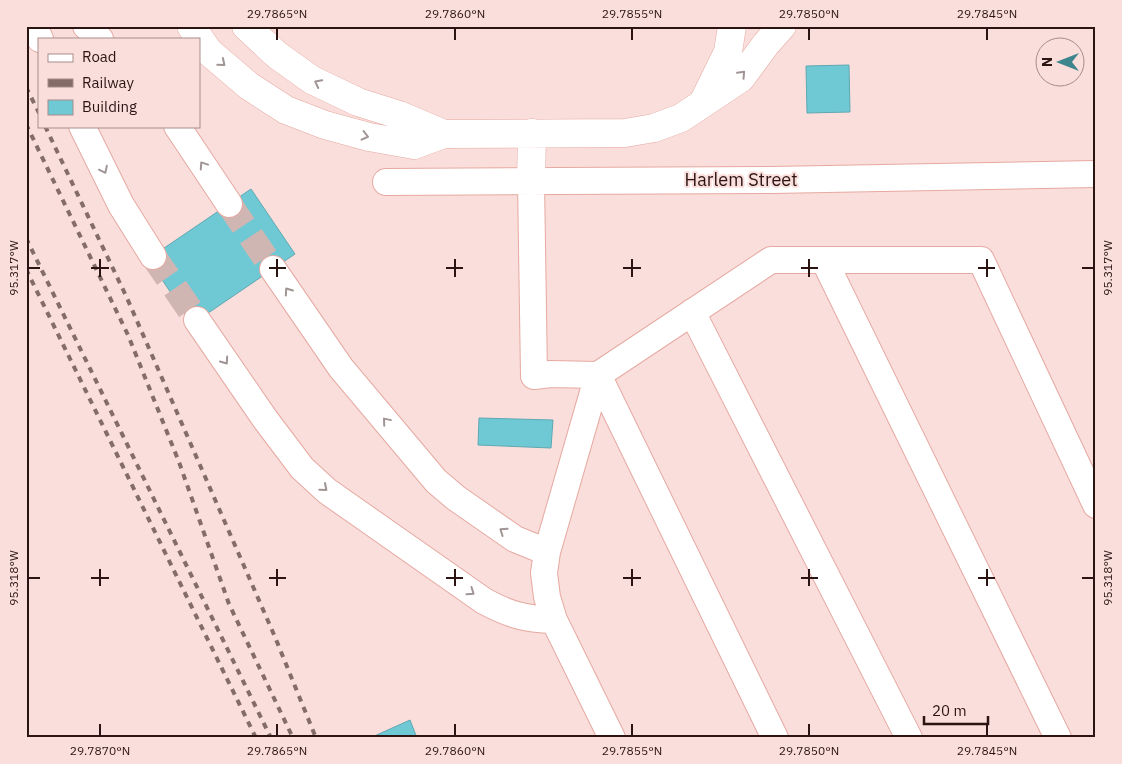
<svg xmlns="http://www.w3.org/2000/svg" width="1122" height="764" font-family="'IBM Plex Sans',sans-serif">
<rect width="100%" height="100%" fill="#f9dedb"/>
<path fill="#6ec9d5" stroke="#5fa8b2" d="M849 65 850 112 807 113 806 66Z
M251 189 295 254 192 324 148 259Z
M479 418 553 420 551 448 478 445Z
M410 720 417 738H370Z"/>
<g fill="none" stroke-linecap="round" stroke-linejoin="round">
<path stroke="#d0b6b3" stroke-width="26" stroke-dasharray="26 13" stroke-linecap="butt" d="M229 204 273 269
M153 256 197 320"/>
<g stroke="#e6a9a1" stroke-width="28">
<path id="minor" d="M34 26 40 39
M86 26 100 39
M82 126 121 205 153 256
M177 126 229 204
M531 181 534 376 551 374 598 375 771 260H981L1096 505
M386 182 772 180 1096 174
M824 260 1058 738
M273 269 341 368 436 481 456 498 515 539 547 552
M692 312 909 738
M197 320 265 419 302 468 327 491 484 601C510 615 525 619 554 620
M598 375 775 738
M598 375 547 552 544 573 547 597 554 620 612 738"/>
</g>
<g stroke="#e6a9a1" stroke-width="29">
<path id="major" d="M191 26 209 52 249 86 286 110 325 125 369 137 414 145 444 134 625 133 654 128 681 118 741 78 766 44 782 26
M246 26 277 55 312 80 358 102 399 115 444 134
M704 101 728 52 732 26
M531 181 532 133"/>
</g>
<use href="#minor" stroke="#fff" stroke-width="26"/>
<use href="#major" stroke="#fff" stroke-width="28"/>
<path stroke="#846c69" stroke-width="4" stroke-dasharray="6 6" stroke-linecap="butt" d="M26 87 39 113
M26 124 128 335 179 462 229 604 293 738
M45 126 127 298 275 637 316 738
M26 238 271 738
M26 269 256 738"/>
</g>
<defs><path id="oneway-chevron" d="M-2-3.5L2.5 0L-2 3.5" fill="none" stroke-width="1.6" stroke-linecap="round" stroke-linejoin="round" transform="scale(1.25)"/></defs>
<g stroke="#a09594">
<use href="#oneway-chevron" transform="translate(222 63) rotate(40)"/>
<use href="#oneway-chevron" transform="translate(742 74) rotate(-47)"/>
<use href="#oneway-chevron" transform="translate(318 83) rotate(-153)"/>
<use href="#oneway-chevron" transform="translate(365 136) rotate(14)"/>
<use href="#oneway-chevron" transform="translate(203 165) rotate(-124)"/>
<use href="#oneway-chevron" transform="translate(104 170) rotate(64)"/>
<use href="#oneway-chevron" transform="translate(288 291) rotate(-125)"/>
<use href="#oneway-chevron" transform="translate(225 361) rotate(55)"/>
<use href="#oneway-chevron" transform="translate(386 421) rotate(-130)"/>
<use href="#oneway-chevron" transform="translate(324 488) rotate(41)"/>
<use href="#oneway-chevron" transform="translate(503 531) rotate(-145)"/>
<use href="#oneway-chevron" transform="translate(471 592) rotate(35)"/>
</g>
<path fill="none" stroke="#2b1412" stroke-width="2" d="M277 28V40M455 28V40M632 28V40M809 28V40M987 28V40M100 259V277M277 259V277M455 259V277M632 259V277M809 259V277M987 259V277M28 268H40M91 268H109M269 268H286M446 268H463M623 268H641M801 268H818M978 268H995M1082 268H1094M100 569V586M277 569V586M455 569V586M632 569V586M809 569V586M987 569V586M28 578H40M91 578H109M269 578H286M446 578H463M623 578H641M801 578H818M978 578H995M1082 578H1094M100 724V736M277 724V736M455 724V736M632 724V736M809 724V736M987 724V736"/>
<g text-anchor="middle" stroke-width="4" stroke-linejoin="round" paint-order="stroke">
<g font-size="18" fill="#2b1412" stroke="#f9dedb">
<text x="741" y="186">Harlem Street</text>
</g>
</g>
<rect width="1122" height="764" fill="none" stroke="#f9dedb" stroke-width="55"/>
<rect x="38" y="38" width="162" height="90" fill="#f9dedb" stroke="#a78d8b"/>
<rect x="48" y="54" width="25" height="8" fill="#ffffff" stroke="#a78d8b"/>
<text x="82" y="62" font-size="15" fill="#2b1412">Road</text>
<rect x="48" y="79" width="25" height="8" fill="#846c69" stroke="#a78d8b"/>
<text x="82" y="88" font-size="15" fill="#2b1412">Railway</text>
<rect x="48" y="100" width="25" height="15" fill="#6ec9d5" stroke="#a78d8b"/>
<text x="82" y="112" font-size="15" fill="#2b1412">Building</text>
<g transform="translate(1060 62) rotate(270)"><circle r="24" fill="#f9dedb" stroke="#a78d8b"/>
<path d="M0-4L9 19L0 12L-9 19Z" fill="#3e858e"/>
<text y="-8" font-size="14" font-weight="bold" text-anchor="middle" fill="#2b1412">N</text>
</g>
<path d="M924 716v8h64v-8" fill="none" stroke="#2b1412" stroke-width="2.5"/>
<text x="932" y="716" font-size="15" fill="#2b1412" stroke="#f9dedb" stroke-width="4" paint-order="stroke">20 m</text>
<rect x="28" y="28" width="1066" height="708" fill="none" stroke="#2b1412" stroke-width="2"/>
<g font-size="12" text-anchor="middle" fill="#2b1412">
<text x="277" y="18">29.7865°N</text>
<text x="455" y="18">29.7860°N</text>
<text x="632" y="18">29.7855°N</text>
<text x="809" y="18">29.7850°N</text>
<text x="987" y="18">29.7845°N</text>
<text transform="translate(1108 268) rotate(-90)" y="4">95.317°W</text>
<text transform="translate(14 268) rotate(-90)" y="4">95.317°W</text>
<text transform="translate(1108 578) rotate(-90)" y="4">95.318°W</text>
<text transform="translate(14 578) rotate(-90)" y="4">95.318°W</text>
<text x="100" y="755">29.7870°N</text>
<text x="277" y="755">29.7865°N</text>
<text x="455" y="755">29.7860°N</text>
<text x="632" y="755">29.7855°N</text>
<text x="809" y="755">29.7850°N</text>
<text x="987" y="755">29.7845°N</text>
</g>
</svg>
